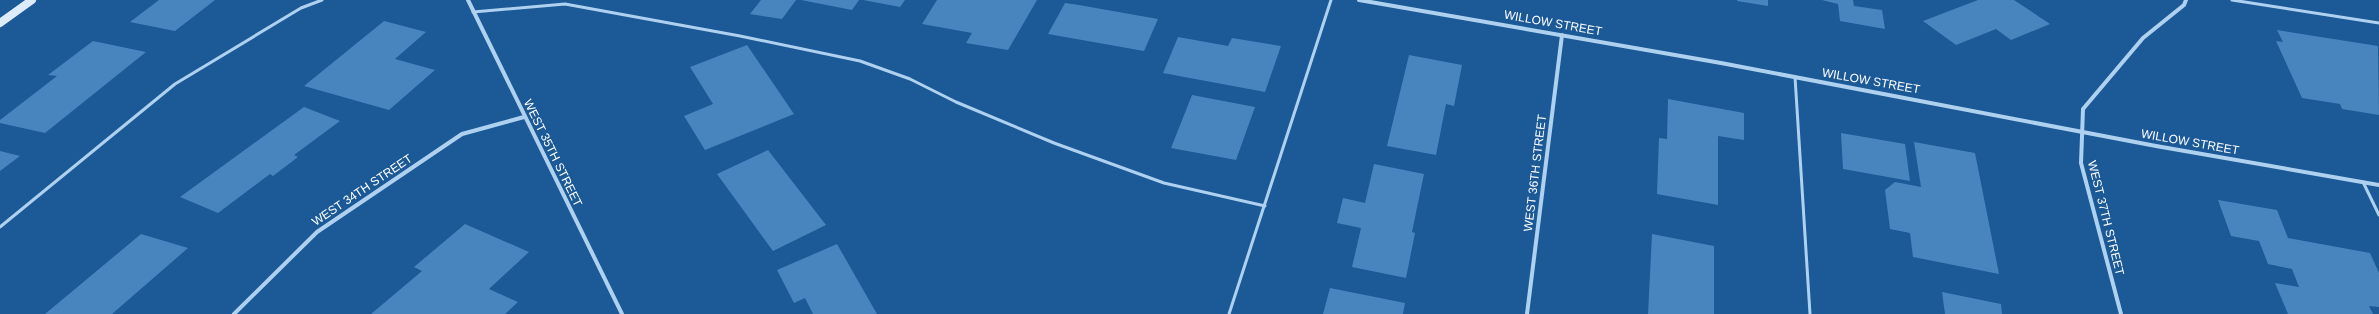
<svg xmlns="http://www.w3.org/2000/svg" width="2379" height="314" font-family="Arial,sans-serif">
<rect width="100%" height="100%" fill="#1b5997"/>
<path fill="#4885bf" d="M159 0H215L175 31 130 22Z
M761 0H796L782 19 750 14Z
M801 0H859L852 10Z
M863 0H905L900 7Z
M937 0H1037L1008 50 966 43 972 33 922 24Z
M1768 0V6L1737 1V0Z
M1822 0H1853L1854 6 1882 10 1885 29 1840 21 1838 4Z
M1978 0H2014L2050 24 2011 40 1996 29 1956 45 1923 21Z
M1065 3 1079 5 1158 19 1144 51 1048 34Z
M384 21 426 32 395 59 435 70 389 110 304 86Z
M2277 30 2378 46 2379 115 2342 109 2340 104 2302 98 2276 41 2283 42Z
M1178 37 1228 46 1232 38 1281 46 1265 92 1163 73Z
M93 41 146 52 45 133 0 123V120L57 76 48 75Z
M747 45 794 114 705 150 684 116 713 104 690 67Z
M1409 55 1462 65 1454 106 1446 104 1436 155 1387 146Z
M1192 95 1255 107 1236 160 1171 148Z
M1668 99 1744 113V140L1718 136V205L1657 194 1659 138 1667 139Z
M304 107 340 121 294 155 298 157 273 176 270 174 218 213 180 197Z
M1841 133 1905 144 1910 181 1843 169Z
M1914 142 1975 153 1999 274 1913 257 1910 233 1890 229 1885 190 1895 182 1921 187Z
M768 150 826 225 773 251 717 174Z
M0 151 20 156 0 171Z
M1374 164 1424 174 1412 232 1415 233 1406 278 1352 267 1361 228 1337 223 1343 198 1365 203Z
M2218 200 2277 210 2288 238 2370 253 2379 273V307L2369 306 2373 314H2288L2275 283 2299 287 2292 269 2268 264 2259 241 2231 236Z
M465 224 529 252 489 289 518 302 505 314H371L422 271 414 267Z
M141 234 188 248 112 314H45Z
M1652 234 1714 246V314H1648Z
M837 244 877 314H813L805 298 794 303 777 270Z
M1330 288 1405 303 1403 314H1323Z
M1942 292 2001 304 2002 314H1945Z"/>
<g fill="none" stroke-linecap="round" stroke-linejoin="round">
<path stroke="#afd1f0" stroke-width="3" d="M2232 0 2379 23
M473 12 565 4 740 36 860 61 910 79 956 102 1054 143 1164 183 1265 206
M1795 77 1810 314
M2363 182 2379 215
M0 227 175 84 301 8 322 0
M1229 314 1331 0"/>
<path stroke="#afd1f0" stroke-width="4" d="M468 0 622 314
M1359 0 1721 63 2156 146 2379 185
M234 314 317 232 462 134 524 117
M1527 314 1562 35
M2121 314 2081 163 2083 109 2143 38 2184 5 2186 0"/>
<path stroke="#ddecfb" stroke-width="8" d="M0 23 32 0"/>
</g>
<g text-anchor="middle" stroke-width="3.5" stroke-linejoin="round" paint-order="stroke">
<g font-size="12" fill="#fff" stroke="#1b5997">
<text transform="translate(1553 23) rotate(10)" y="4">WILLOW STREET</text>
<text transform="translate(1871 81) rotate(10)" y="4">WILLOW STREET</text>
<text transform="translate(2190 142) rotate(10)" y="4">WILLOW STREET</text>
<text transform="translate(553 153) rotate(64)" y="4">WEST 35TH STREET</text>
<text transform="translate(1535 173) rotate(-83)" y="4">WEST 36TH STREET</text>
<text transform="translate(362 190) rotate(-34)" y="4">WEST 34TH STREET</text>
<text transform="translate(2106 218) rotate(76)" y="4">WEST 37TH STREET</text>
</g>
</g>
</svg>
